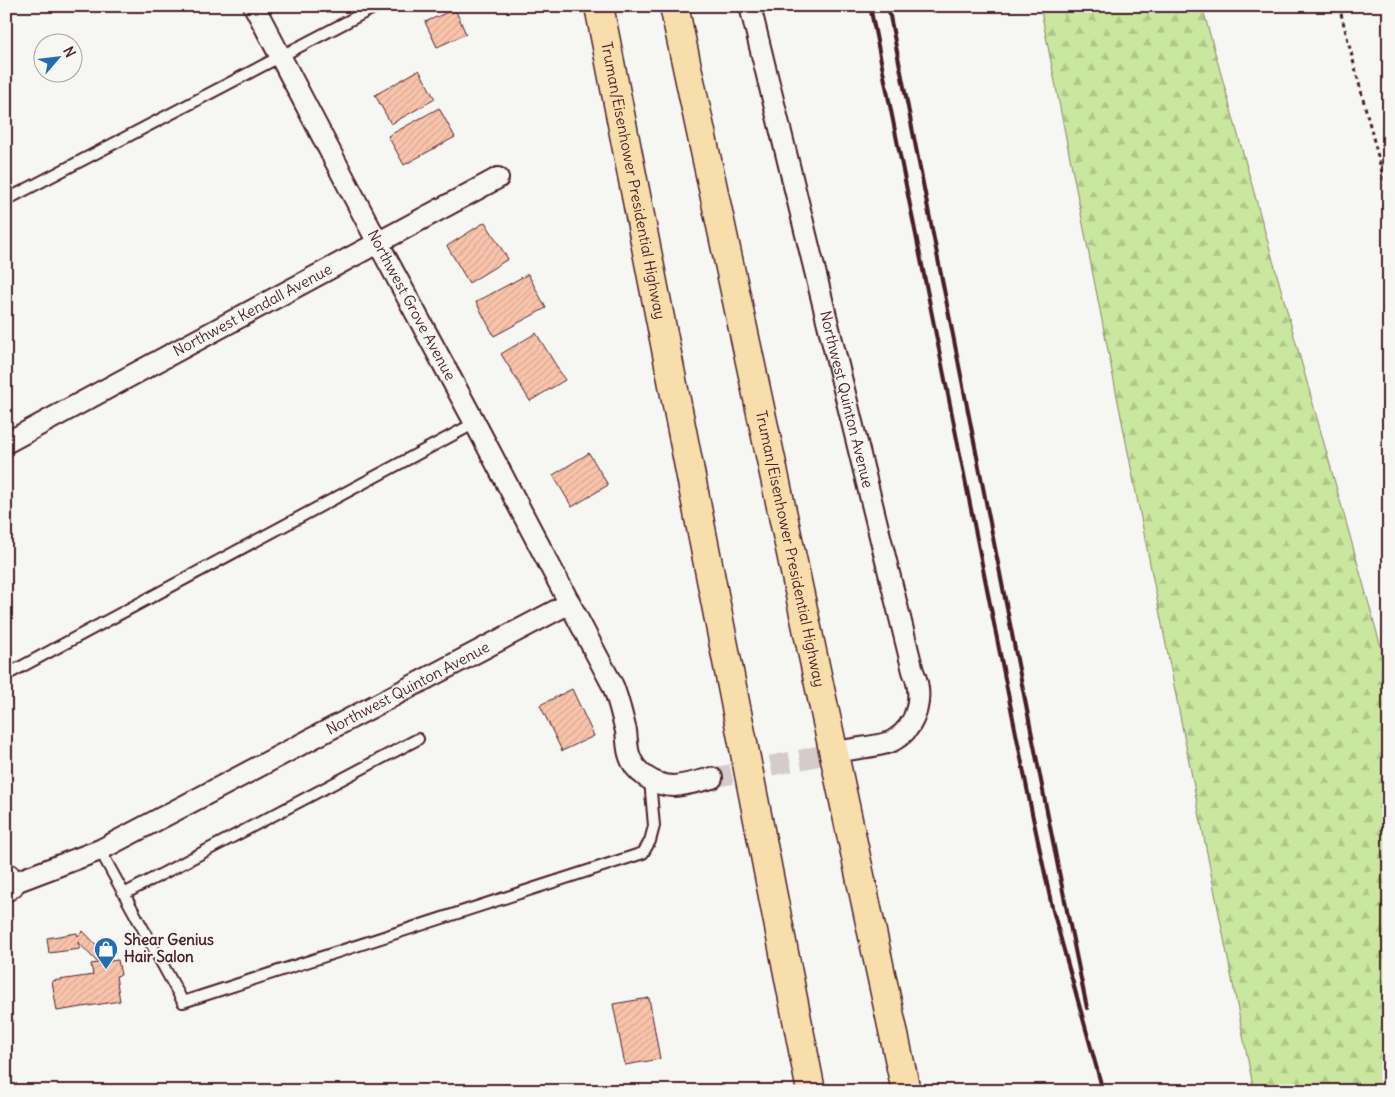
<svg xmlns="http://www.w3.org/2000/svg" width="1395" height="1097" font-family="Delius,sans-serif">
<defs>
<pattern id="forest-firs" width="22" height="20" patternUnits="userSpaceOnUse" patternTransform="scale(1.25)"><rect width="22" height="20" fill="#c9e79e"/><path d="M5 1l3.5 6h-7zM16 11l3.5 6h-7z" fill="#aec688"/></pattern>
<pattern id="building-hatch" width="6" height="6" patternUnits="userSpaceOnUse" patternTransform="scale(1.25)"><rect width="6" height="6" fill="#f9c4ab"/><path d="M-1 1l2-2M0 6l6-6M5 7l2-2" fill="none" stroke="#d7a893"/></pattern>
</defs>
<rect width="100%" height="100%" fill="#f6f6f2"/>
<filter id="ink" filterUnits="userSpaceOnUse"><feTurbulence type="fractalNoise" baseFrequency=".02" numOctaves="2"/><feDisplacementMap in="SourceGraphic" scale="10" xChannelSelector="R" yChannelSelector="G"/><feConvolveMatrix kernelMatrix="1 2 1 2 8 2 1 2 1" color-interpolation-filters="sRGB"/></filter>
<g filter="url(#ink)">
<path fill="url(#forest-firs)" stroke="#8a8364" d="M1040 6H1202L1389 676V1091H1254Z"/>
<path fill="url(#building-hatch)" stroke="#4a1f2b" d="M455 9 466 34 437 47 425 22Z
M419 70 435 99 391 124 375 95Z
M439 108 455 137 404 165 388 136Z
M485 222 508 259 469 283 447 246Z
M528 274 546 308 494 336 476 302Z
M536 333 565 380 530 401 501 354Z
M589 453 608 485 572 507 553 475Z
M572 689 594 736 562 751 540 705Z
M83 931 108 957 103 962 118 960 121 975 116 976 120 1001 57 1011 52 981 93 975 91 964 98 963 78 942 80 949 49 953 47 938 77 933 78 936Z
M649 998 660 1059 625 1065 613 1004Z"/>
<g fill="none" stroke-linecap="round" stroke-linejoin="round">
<path stroke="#d4cbca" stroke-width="20" stroke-dasharray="20 10" stroke-linecap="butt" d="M712 778 847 750"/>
<g stroke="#4a1f2b" stroke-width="14">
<path id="lane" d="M6 200 377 6
M6 675 475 423
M100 850 183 1002 643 853 650 841 654 826 650 780
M124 894 418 739"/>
</g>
<g stroke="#4a1f2b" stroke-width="24">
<g id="street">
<path id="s1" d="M254 6 378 243 475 423 613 686C619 701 622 716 626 731 627 739 627 747 629 754 634 773 655 786 674 786 686 785 700 781 712 778"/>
<path id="s2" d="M750 6 913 671C924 695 918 726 894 740 887 745 859 748 848 750"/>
<path id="s3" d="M6 443 498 178"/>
<path id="s4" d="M10 884 100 850 570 603"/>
</g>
</g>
<g stroke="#4a1f2b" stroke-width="31">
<path id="secondary" d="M6 877 10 884 6 887"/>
</g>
<g stroke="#4a1f2b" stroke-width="31">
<g id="highway">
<path id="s5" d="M599 6 811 1091"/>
<path id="s6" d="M674 6 906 1091"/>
</g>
</g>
<path stroke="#4a1f2b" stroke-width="3" stroke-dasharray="4 4" stroke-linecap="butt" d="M1339 6 1389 199"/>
<use href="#lane" stroke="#f6f6f2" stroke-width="10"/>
<use href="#street" stroke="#f6f6f2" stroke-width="20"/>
<use href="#secondary" stroke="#f6f6f2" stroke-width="28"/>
<use href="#highway" stroke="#f8deab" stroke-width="28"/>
<path stroke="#4a1f2b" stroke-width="4" d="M870 6 1032 813 1052 907 1103 1091
M888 6 1059 872 1087 1008"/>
</g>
</g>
<defs>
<g id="shop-pin" transform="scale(1.25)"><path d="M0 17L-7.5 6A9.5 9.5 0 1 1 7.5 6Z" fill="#1f6fb2" stroke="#f6f6f2"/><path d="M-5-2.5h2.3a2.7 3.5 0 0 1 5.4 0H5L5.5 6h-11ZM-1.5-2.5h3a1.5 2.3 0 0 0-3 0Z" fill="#fff"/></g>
</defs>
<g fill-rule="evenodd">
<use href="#shop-pin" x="106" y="949"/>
</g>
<g text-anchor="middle" stroke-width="4" stroke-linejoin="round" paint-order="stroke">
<g font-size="15" fill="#4a1f2b" stroke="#f6f6f2">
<text dy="5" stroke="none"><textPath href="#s5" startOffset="178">Truman/Eisenhower Presidential Highway</textPath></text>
<text dy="5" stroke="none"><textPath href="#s1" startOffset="338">Northwest Grove Avenue</textPath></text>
<text dy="5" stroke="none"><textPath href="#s3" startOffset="280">Northwest Kendall Avenue</textPath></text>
<text dy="5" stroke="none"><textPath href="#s2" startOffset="405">Northwest Quinton Avenue</textPath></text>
<text dy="5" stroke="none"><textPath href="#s6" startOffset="555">Truman/Eisenhower Presidential Highway</textPath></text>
<text dy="5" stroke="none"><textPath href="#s4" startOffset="444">Northwest Quinton Avenue</textPath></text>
</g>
<g font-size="15" font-weight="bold" fill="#4a1f2b" stroke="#f6f6f2" text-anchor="start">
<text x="124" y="945">Shear Genius<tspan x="124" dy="17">Hair Salon</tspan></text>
</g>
</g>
<rect width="1395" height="1097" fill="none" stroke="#f6f6f2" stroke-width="25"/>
<rect x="12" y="12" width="1370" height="1072" fill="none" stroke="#4a1f2b" stroke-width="2" filter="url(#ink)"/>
<g transform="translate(58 58) rotate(62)"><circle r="24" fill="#f6f6f2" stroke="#b1a0a2"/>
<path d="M0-4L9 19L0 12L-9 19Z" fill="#1f6fb2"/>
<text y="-8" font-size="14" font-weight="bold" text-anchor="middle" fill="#4a1f2b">N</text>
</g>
</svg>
